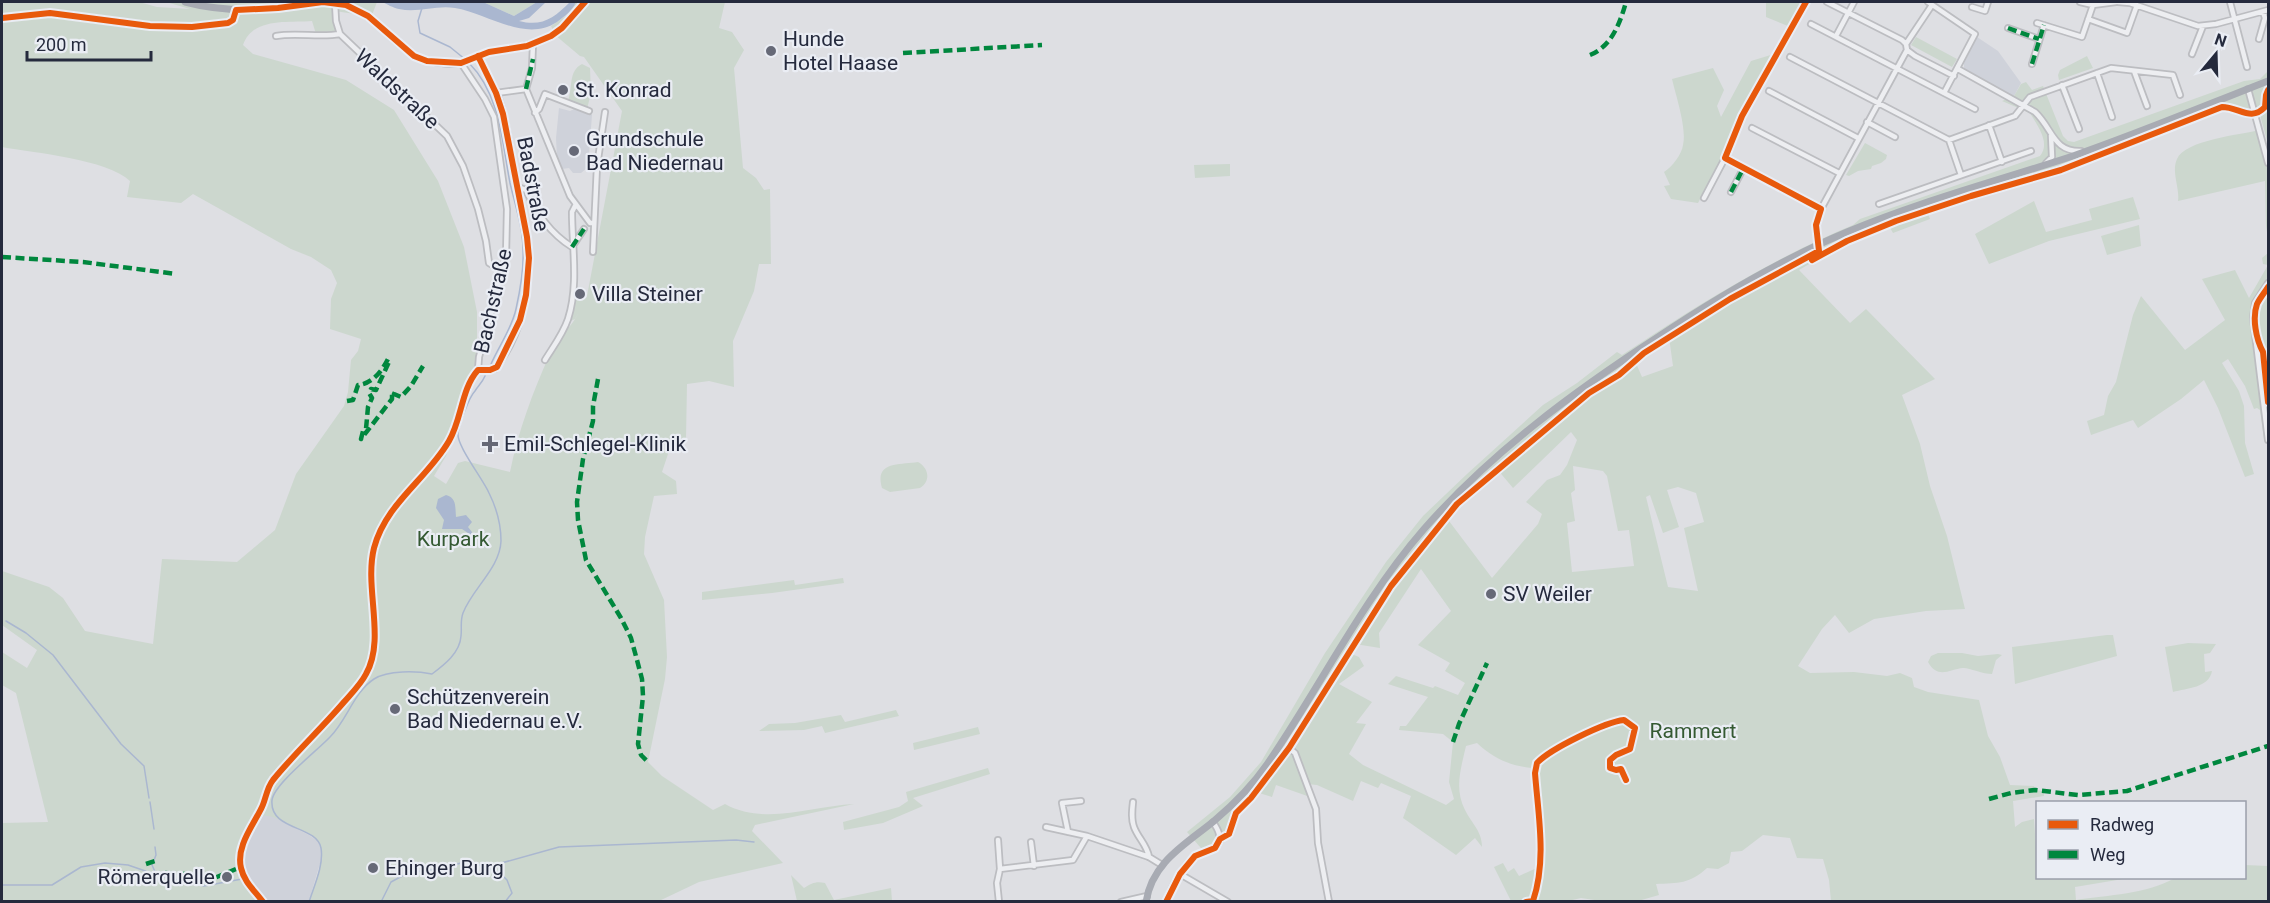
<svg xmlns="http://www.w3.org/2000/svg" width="2270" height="903" font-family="Roboto,sans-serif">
<rect width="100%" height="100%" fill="#dedfe3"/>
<path fill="#cfd2da" d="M1977 37 1998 51 2021 83 2014 96 1964 70V63Z
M559 108 570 111 576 108 592 115 588 167 581 173H573L569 168 562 169 557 158 556 138Z
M267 814 278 817 283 822 309 835 318 841 321 847V860L309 901H263L243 874 240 862 246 837 256 816Z"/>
<path fill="#ccd7ce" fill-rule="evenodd" d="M2 2H139L157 7 190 9 166 2H377L372 15 368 16 335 11 340 34H316L312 21C288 23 253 17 243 45L253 54 346 80 394 110 438 181 464 247 477 312V359L469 399 446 456 434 476 446 484 458 463 465 461 510 472C518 432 533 391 550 354 557 338 572 327 579 312L575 319 568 322 575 299 586 298 587 296 622 111 584 57 580 56 555 35 551 26 567 15 576 2H725L719 28 732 32 744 50 734 68 743 168 756 178 764 190 770 189 771 264H759L754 291 733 341 734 387 709 381 687 384 686 438 678 447 671 445 662 472 676 481 677 494 654 496 645 537 644 554 664 600 667 657 665 679 648 762 662 776 713 810 725 804C765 826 812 806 854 804L755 825 752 831 783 863 699 882 659 901H309C313 888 327 855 319 843 313 834 300 830 291 826 277 819 272 814 256 816 245 835 232 863 248 883 252 890 259 895 263 901H2V823L48 822 16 693 2 685V652L27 668 37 650 2 625V571L49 587 63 598 85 631 153 644 162 559 237 562 275 530 296 474 344 406 348 392 351 360 358 351 361 339 330 329 331 299 337 283 331 270 311 257 291 249 193 194 181 203 127 197 130 181C107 159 34 153 2 147Z
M483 2H537L514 16Z
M1766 2H1806L1793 28 1766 17Z
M1916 37 1957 59 1952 67 1911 45Z
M1774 54 1737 121 1722 157 1698 203 1671 199 1664 186 1670 185 1664 172C1672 167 1682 154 1683 145 1687 129 1676 96 1672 79L1713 68 1724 90 1717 106 1721 117 1751 61Z
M2087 56 2093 68 2059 80 2058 75 2060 70Z
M582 64 590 68 591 93 587 109 568 101C573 88 568 71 582 64Z
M2268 71V144L2260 115 2253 118 2230 108H2222L2061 172 2035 178 1927 211 1930 219 1893 233 1889 226C1857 238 1828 253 1799 270L1850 323 1866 309 1935 379 1902 395 1920 444 1930 486 1947 536 1965 609 1926 611 1874 619 1849 633 1835 615 1822 629 1798 666 1810 673 1854 672 1887 676 1900 673 1912 678 1914 687 1928 692 1979 700 1988 736 2000 757 2010 785 2034 786 2035 790 2044 791V796L2013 801 2015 827 2022 822 2034 819 2038 878H2129L2075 887 2076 900C2108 895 2147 894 2175 878H2244L2245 865 2268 866V901H1831L1829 880 1823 859 1797 858 1790 838 1763 835 1742 851 1731 852 1729 863 1718 869 1707 868C1690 884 1678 883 1656 884L1659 895 1638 901H1601L1581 898 1568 901H1511L1494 867 1503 863 1508 872 1514 868 1519 876 1539 867 1541 839 1535 768C1512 767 1494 759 1477 743L1466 746C1461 768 1454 789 1465 810 1472 824 1482 831 1482 847L1475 838 1456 855 1403 818 1411 796 1381 783 1378 788 1361 781 1353 801 1317 785 1307 784 1313 798 1276 785 1272 797 1256 792C1250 799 1241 806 1236 814 1226 829 1228 852 1207 855L1187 832 1230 797 1261 762 1325 653 1386 562 1423 516 1467 474 1543 405 1577 383 1617 352 1622 355C1697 305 1770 260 1853 225L1860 219 2040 156C2051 143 2037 125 2030 113L2002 101 2014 96 2021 84 2026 82 2032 90 2043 86 2063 136 2068 141 2074 142 2244 81 2260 79ZM1669 337 1673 366 1642 377 1635 361ZM1571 432 1577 440 1567 465 1560 475 1547 480 1526 502 1542 514 1538 524 1492 578 1446 517 1457 504 1497 469 1513 488ZM1573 466 1603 471 1607 476 1618 531 1629 530 1634 566 1572 572 1567 523 1575 521 1571 493 1575 490ZM1678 487 1696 493 1704 522 1684 528 1698 591 1668 587 1646 497 1650 495 1663 533 1679 527 1667 490ZM1421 569 1451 611 1418 645 1450 663 1445 671 1465 683 1458 695 1435 686 1433 688 1396 676 1388 684 1428 697 1406 726H1400L1399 730 1443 734 1453 742 1449 782 1454 799 1446 805 1363 765 1349 754 1366 724 1356 723 1372 702 1339 684 1364 666 1359 657 1349 653 1355 644 1380 648 1379 633Z
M2259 130 2268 163V238L2266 226 2265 181 2178 201C2180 188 2171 172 2177 159 2185 140 2240 135 2259 130Z
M1865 143 1887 155 1886 159 1881 163 1872 166 1871 169 1858 171 1849 176 1846 175Z
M1230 164V176L1195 178 1194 165Z
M2133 197 2140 219 2049 241 1989 264 1975 234 2034 201 2046 232 2092 220 2089 209Z
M2139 225 2141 246 2107 255 2101 236Z
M2268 249V440L2264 439 2260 410 2257 408 2254 409 2245 386 2228 359 2222 363 2239 391 2244 406 2245 443 2254 474 2245 477 2218 408 2204 380 2181 399 2138 428 2133 420 2091 435 2087 421 2104 415 2108 396 2116 382 2133 315 2141 296 2185 350 2225 320 2202 279 2235 270 2249 298 2268 265 2263 264 2262 258 2268 253Z
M918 462C929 468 931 481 920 488L890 492 882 488C874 461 900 465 918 462Z
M843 578 844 583 772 593 702 600V592L794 580 795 585Z
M2107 635H2113L2117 656 2015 684 2012 647Z
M2188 643 2216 644 2210 653 2204 654 2205 672 2212 671C2209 688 2187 688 2173 692L2165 647Z
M1938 653H1962L1978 656 1998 654 2002 655 1996 660 1992 674C1983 674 1967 667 1963 668 1950 669 1938 680 1928 662L1931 656Z
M896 710 899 716 825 733 822 726 804 730 759 731 769 724 795 723 841 715 845 722Z
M978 727 980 734 914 750 913 743Z
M988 768 990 774 913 798 923 806 883 823 844 830 843 822 899 807 908 801 906 792Z
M791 875 804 888C812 883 816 881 825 883L834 900 891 888 892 901H797Z"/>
<path fill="#aab7d0" d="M382 2H483L514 16 537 2H546L529 18 519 21C542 27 554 18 570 2H576C572 11 565 16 557 22 525 43 487 13 455 8 436 5 418 13 399 9 393 8 387 4 382 2Z
M446 495C457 498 455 507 456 517L466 515 472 522 468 527 472 532 471 535 462 529H442L444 520 436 508 438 499Z"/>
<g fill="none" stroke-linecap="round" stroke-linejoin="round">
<path stroke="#aab7d0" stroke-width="1.5" d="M422 8 418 21 420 33 450 47 466 60
M469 63C500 94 502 142 510 183 515 205 523 227 523 250 524 269 520 291 516 309 512 328 499 346 491 364
M6 621 26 633 53 655 121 744 144 766 149 798
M150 802 154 829
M155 847 156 855 152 865 156 874
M487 867 559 847 736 840 754 842
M2 885H52L81 867 105 863 128 865 157 875 204 886 242 879 260 902
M309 902C314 886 324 865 321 848 317 825 269 831 272 800 274 784 318 750 330 737 347 720 354 692 374 679 388 670 417 671 432 674 444 665 460 653 461 636 462 628 460 621 463 613 472 589 500 568 501 541 501 525 496 507 489 493 483 479 456 445 458 433 459 425 469 397 475 391 478 386 482 383 485 376
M381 902 391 882 404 875 420 871 441 869 464 862 475 863 500 873 507 880 512 893 505 902"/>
<g stroke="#bcbdc1" stroke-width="8">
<path id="minor" d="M1827 2 1902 40 1906 44
M2080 2 2093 5 2116 2
M2118 2 2130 3 2198 26 2216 24 2268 10
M2230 2 2247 67
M335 3 336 21 340 34 447 136 463 166 478 209 486 241 489 263 503 271
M1972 7 1985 11 1988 2
M2088 19 2127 33 2137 5
M2037 23 2082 37 2093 5
M1811 24 1944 93 1975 34 1928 2
M2008 28 2039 39
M276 36C297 32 319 38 340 34
M1836 36 1854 2
M2259 39 2265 18 2263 12
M1906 44 1932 5
M1907 50 1915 56 1954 76
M2192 54 2203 26
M1790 57 1949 140
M461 63 485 99 494 117 507 209 506 256 479 357 478 370
M2032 64 2044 25
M1958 69 2035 112C2053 129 2053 152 2081 151
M2134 71 2147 106
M2097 73 2112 117
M2062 85 2079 129
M526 89 570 196 590 223H593
M526 89 532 68 533 44
M2248 89 2268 163
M1769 91 1858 138
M496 93 526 89
M1944 93 1975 109
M535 113 539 109 545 94 589 111
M1867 122 1895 137
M1989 125 2002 162
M1752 128 1839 173
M1949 140 2015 116 2030 97 2111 68 2173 75 2180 95
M1949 140 1961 175
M1733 162 1821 209 1907 50 1906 44
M2046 163 2052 157 2051 135
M518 187 526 190C537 214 550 233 572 247
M1731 192 1743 169
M1704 198 1725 158 1742 116 1806 2
M1879 204 2031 151
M572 247 584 229
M593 252 597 166 605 112
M2268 283 2255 303 2253 318 2268 440
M545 360C553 347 563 334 568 319 579 285 572 247 572 212L576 204
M476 373 478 370 495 369C543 306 528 236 513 165 509 142 506 116 497 93 491 81 484 69 478 56
M1289 748 1295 753 1316 809 1318 843 1329 902
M1133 802C1132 811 1131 819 1134 827 1138 838 1147 845 1149 857
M1046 827 1087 836 1149 857 1162 865
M1068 832 1062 803 1081 801
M998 840 1000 869
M1031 842 1034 866
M1180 874 1228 902
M999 902 997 883 1000 869 1073 860 1087 836
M1121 902 1147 896
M1166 902C1172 886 1181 868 1194 857 1200 851 1214 852 1218 844 1222 836 1217 828 1213 822
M1526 902 1533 901"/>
</g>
<g stroke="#bcbdc1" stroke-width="9">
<path id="tertiary" d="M2 18 50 13 150 26 192 27 228 23 233 20 236 10"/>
</g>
<use href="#minor" stroke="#edeef1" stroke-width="4.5"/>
<use href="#tertiary" stroke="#edeef1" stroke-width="6"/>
<path stroke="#a8abb3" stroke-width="7" d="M185 2C215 10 245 11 276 8 296 6 315 0 335 3 370 8 385 38 413 55 426 63 448 66 462 63 471 61 479 55 488 52 513 46 539 47 561 29 570 22 577 10 585 2
M1146 902C1152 862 1186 844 1214 821 1234 804 1253 785 1268 763 1320 687 1363 599 1424 529 1491 453 1573 392 1658 337 1718 297 1780 260 1847 232 1921 201 1997 181 2073 156 2139 133 2204 106 2268 81"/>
<path stroke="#00873e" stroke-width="4.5" stroke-dasharray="9 4.5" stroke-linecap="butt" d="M2008 28 2039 39
M903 53 1042 45
M1590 55C1612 46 1620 23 1626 2
M2032 64 2044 25
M526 89 533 59
M1731 192 1743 169
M572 247 584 229
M2 257 83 262 176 274
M598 379 593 406V421L583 459 577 502 578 520 586 560 621 618 631 638 637 660 642 679 643 696 638 744 641 755 648 762
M347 401 353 400 358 385C372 384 382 371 388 359L389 362 376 390 371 389 369 393 372 398 368 407 366 429 363 431 361 439 392 399V394L395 392 394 394 401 397 411 386 423 366
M1453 742 1459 724 1487 663
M1989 799 2011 793 2035 790 2078 795 2127 791 2268 746
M146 864 155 861
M165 873 185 874 196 880 205 882 236 869"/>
<g stroke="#eaedf4" stroke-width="10">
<path id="cycleway" d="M2 18 50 13 150 26 192 27 228 23 233 20 236 10 278 8 323 2 346 5 368 16 414 56 427 61 461 63 489 52 527 46 551 36 562 28 585 2
M1812 260 1847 241 1896 221 1971 196 2061 170 2222 107C2239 107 2251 122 2265 107L2266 95 2268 90
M2268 287C2265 292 2260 298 2257 304 2252 318 2256 339 2263 352L2268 402
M263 902C255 891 244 882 241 868 236 847 252 827 261 809 266 800 266 789 273 780 295 753 321 729 344 702 351 694 361 684 366 674 386 639 364 588 374 548 386 503 427 479 449 441 462 419 461 389 478 370H490L497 367 520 320 526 295 529 258 527 237 503 114 496 93 478 56
M1166 902 1180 874 1195 856 1215 848 1220 839 1229 834 1236 813 1251 798 1289 748 1391 586 1457 504 1589 393 1619 375 1644 353 1730 299 1819 251 1816 225 1821 209 1725 158 1742 116 1806 2
M1526 902 1533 901C1547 860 1538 814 1535 773L1537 763C1550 749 1605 722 1624 720L1635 728 1630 749 1616 755 1610 760V768L1616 770 1621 769 1626 780"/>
</g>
<use href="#cycleway" stroke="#e8590c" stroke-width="6"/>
</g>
<g fill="#666977" stroke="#eaedf4" stroke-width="2">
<circle cx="771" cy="51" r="6"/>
<circle cx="563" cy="90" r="6"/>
<circle cx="574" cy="151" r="6"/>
<circle cx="580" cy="294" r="6"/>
<path d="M487 435h6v6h6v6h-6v6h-6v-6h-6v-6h6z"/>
<circle cx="1491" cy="594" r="6"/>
<circle cx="395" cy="709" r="6"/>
<circle cx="373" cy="868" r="6"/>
<circle cx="227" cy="877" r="6"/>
</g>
<g text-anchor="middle" stroke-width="4.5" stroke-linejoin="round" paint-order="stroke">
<g font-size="21" fill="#252a3d" stroke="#eaedf4" text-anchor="start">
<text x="783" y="46">Hunde<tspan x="783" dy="24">Hotel Haase</tspan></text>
<text x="575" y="97">St. Konrad</text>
<text x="586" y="146">Grundschule<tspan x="586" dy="24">Bad Niedernau</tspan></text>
<text x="592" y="301">Villa Steiner</text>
<text x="504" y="451">Emil-Schlegel-Klinik</text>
<text x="1503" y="601">SV Weiler</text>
<text x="407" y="704">Schützenverein<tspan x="407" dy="24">Bad Niedernau e.V.</tspan></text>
<text x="385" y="875">Ehinger Burg</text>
<text x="215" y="884" text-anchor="end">Römerquelle</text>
</g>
<g font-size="21" fill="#252a3d" stroke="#eaedf4">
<text transform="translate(397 89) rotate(43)" y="7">Waldstraße</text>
<text transform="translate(533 184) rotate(79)" y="7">Badstraße</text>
<text transform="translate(493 301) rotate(-77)" y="7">Bachstraße</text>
</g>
<g font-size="21" fill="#345932" stroke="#eaedf4">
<text x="453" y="546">Kurpark</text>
<text x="1693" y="738">Rammert</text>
</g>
</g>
<rect width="2270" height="903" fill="none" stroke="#252a3d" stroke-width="6"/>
<rect x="2036" y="801" width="210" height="78" fill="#eaedf4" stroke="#9b9fab" stroke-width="1.5"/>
<rect x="2048" y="820" width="30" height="9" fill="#e8590c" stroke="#9b9fab" stroke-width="1.5"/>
<text x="2090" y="831" font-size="18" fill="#252a3d">Radweg</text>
<rect x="2048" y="850" width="30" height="9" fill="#00873e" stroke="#9b9fab" stroke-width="1.5"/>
<text x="2090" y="861" font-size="18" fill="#252a3d">Weg</text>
<g transform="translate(2216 54) rotate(19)" stroke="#eaedf4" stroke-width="4.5" paint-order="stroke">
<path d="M0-4.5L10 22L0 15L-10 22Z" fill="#252a3d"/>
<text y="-9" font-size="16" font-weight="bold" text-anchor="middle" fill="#252a3d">N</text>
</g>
<path d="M27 51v9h124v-9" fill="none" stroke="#252a3d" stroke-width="3"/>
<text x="36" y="51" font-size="18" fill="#252a3d" stroke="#eaedf4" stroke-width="4.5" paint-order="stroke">200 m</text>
</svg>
